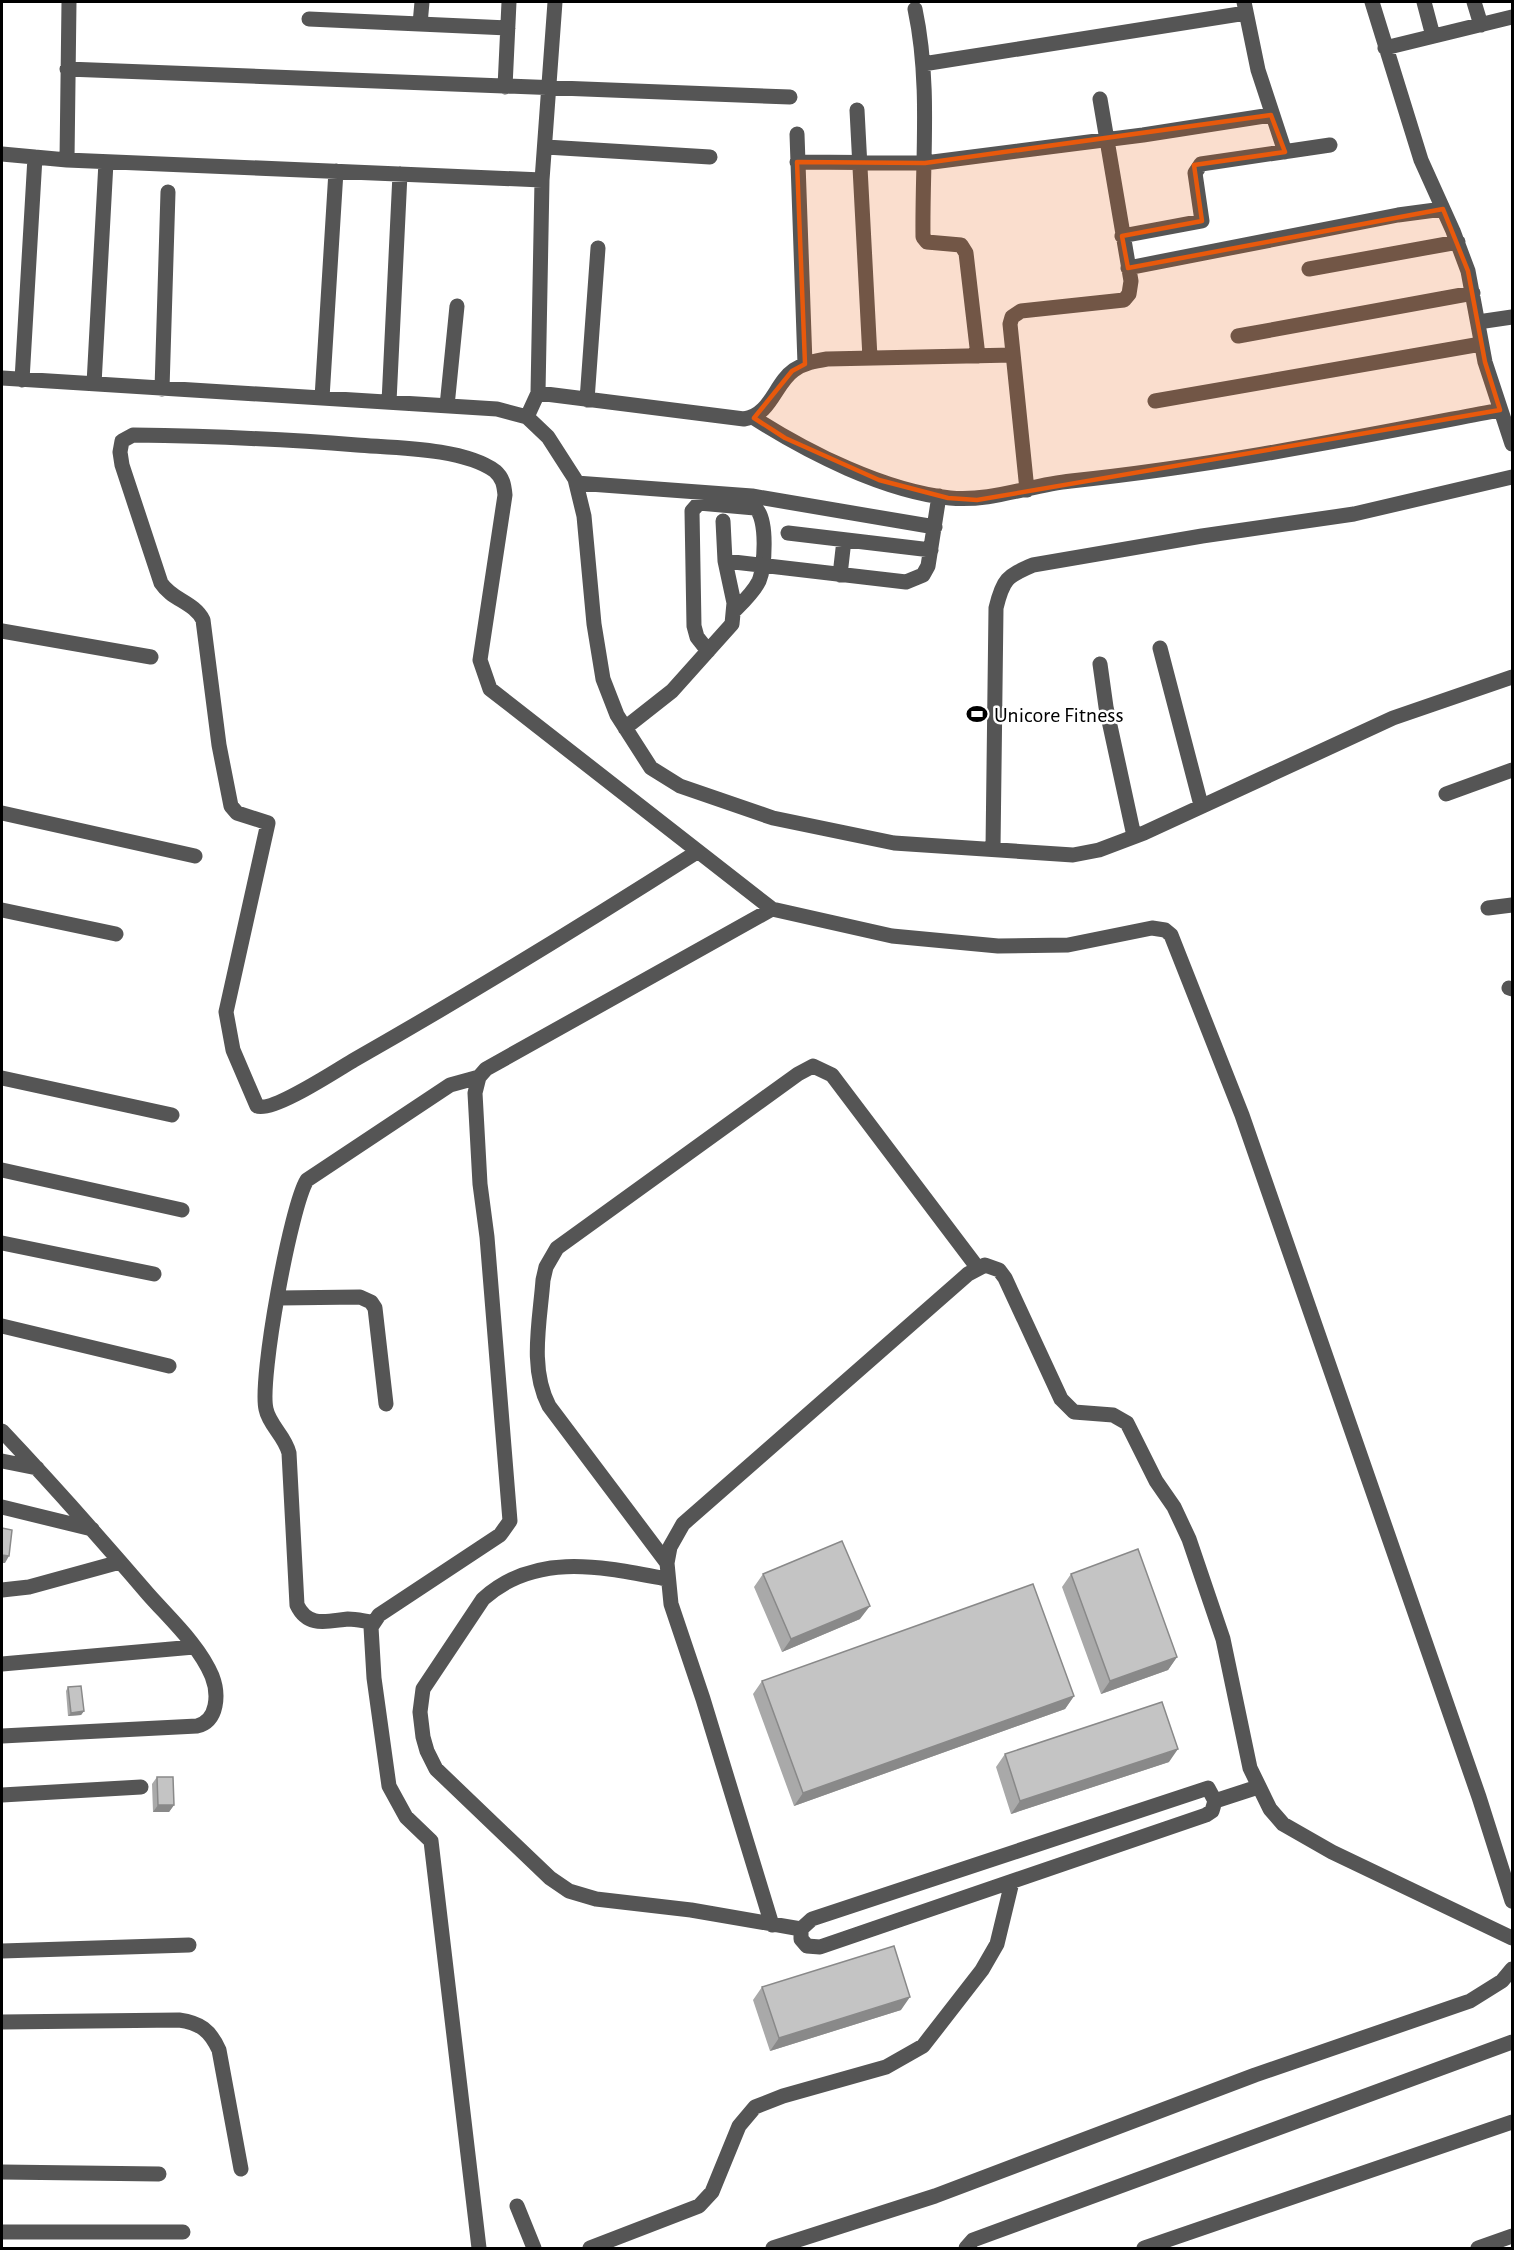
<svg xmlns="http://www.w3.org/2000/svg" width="1514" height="2250" font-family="'Alegreya Sans',sans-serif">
<rect width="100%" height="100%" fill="#fff"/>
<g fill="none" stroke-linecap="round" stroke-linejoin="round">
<path stroke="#555" stroke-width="15" d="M1244 2 1258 70 1285 152
M1372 2 1421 160 1453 231 1468 271 1485 362 1512 444
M1424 2 1433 36
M1474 2 1481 25
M915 9C931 84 922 161 923 237L927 242 961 245 966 253 978 356
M309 19 508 28
M420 24 422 2
M1385 48 1512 17
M923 64 1246 13
M67 69 790 97
M505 87 509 2
M857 110 870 358
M797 134 805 364
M546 147 710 157
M2 154 67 160 542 180
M67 160 69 2
M797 162 925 163 1143 135 1271 115
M1122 236 1202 221 1195 173 1201 164 1330 145
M1128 268 1398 215 1443 209
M1309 269 1458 242
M1478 322 1512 317
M1238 336 1473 293
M2 378 497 409 527 417 548 437 575 479 584 516 594 624 603 679 617 715 651 768 680 786 773 818 894 843 1073 855 1099 850 1144 833 1393 718 1512 677
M22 380 35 157
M94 384 106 162
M162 389 168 192
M538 393 744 419C771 415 775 383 794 370 804 363 815 361 827 359L1013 355
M322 398 336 171
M587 400 598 248
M1155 401 1481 344
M389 402 400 174
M447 406 457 306
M527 417 538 393 542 180 555 2
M754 418C809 453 884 491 950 498 992 502 1030 485 1071 481 1215 466 1358 437 1500 410
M576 483 752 496 935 527
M1027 490 1010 324 1012 317 1021 311 1124 300 1129 294 1131 281 1100 99
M788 533 931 550
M725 561 906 582 923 575 928 566 939 496
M840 575 844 540
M2 631 151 657
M1160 648 1201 805
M708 651 697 637 694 626 692 511 699 503 755 508C768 517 765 567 759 581 753 593 743 602 734 611
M1100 664 1106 707 1134 836
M625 728 672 691 732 624 734 603 725 561 723 521
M1446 794 1512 770
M2 813 195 856
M993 849 996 608C1003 579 1007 576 1033 565L1202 536 1354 514 1512 477
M697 852C584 924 470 994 354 1060 337 1070 272 1113 257 1106L233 1050 226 1012 268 823 237 813 231 806 219 745 203 620C194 602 172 600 161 583L122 465 120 452 122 441 133 435C208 436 282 439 357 445 396 448 463 448 495 471 503 478 504 485 505 495L480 660 490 689 772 909 892 936 998 946 1068 945 1152 928 1165 930 1171 935 1242 1115 1479 1797 1512 1901
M1488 908 1512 905
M2 910 116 934
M1509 988 1512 989
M2 1078 172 1115
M2 1170 182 1210
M2 1243 154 1274
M279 1298 360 1297 371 1302 375 1308 386 1404
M2 1326 169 1366
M2 1431C52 1484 100 1538 148 1594 170 1619 199 1645 212 1676 219 1694 218 1721 197 1726L2 1736
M2 1461 37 1468
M2 1507 92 1529
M667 1563 549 1406C529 1368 540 1321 543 1280L546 1267 557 1248 798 1074 813 1066 832 1075 977 1267
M667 1579C603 1567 536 1551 483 1599L423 1689 420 1712 423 1737 427 1751 436 1769 550 1878 569 1891 596 1899 691 1910 801 1929
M2 1590 29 1587 120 1562
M372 1622C364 1621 356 1619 348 1619 327 1621 308 1628 297 1605L289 1453C285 1436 269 1425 266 1409 259 1379 291 1205 307 1180L450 1085 479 1077
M2 1664 194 1647
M1208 1788 1215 1801 1212 1811 1206 1815 820 1947 807 1946 801 1939V1929L812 1919Z
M2 1795 141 1787
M1215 1801 1258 1787
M772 1925 703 1699 671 1604 667 1563 670 1547 683 1524 968 1274 985 1265 999 1270 1005 1278 1061 1399 1074 1412 1113 1415 1127 1423 1156 1481 1174 1507 1189 1539 1223 1639 1250 1768 1270 1809 1283 1824 1332 1852 1512 1938
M2 1951 189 1945
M2 2022 179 2020C200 2023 210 2030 219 2050L241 2169
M2 2172 159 2174
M517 2206 534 2248
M2 2232H183
M479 2248 431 1841 406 1817 389 1786 374 1678 371 1627 379 1615 500 1535 510 1521 487 1237 480 1184 475 1093 479 1077 486 1069 772 909
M590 2248 699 2206 712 2192 739 2126 755 2107 783 2096 886 2067 923 2046 982 1970 997 1944 1012 1882
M773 2248 935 2196 1255 2075 1470 2001 1502 1981 1512 1969
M966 2248 973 2240 1512 2042
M1144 2248 1512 2122
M1478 2248 1512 2236"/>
</g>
<path fill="#a9a9a9" d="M763 1574 860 1619 782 1652 754 1587Z
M1071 1574 1177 1657 1168 1670 1101 1694 1062 1587Z
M762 1681 1074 1696 1065 1709 794 1806 753 1694Z
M68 1687 84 1711 81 1715 68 1716 66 1691Z
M1005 1754 1169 1762 1011 1814 996 1767Z
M157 1777 174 1805 169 1812H153L152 1784Z
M762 1987 901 2010 770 2051 753 2000Z"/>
<path fill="#898989" d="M2 1555 9 1556 5 1563H2Z
M870 1606 860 1619 782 1652 791 1639Z
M1177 1657 1168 1670 1101 1694 1110 1681Z
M1074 1696 1065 1709 794 1806 803 1793Z
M84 1711 81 1715 68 1716 71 1713Z
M1178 1749 1169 1762 1011 1814 1020 1801Z
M158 1805H174L169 1812H153Z
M910 1997 901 2010 770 2051 779 2038Z"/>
<path fill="#c4c4c4" stroke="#898989" stroke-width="1.5" d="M2 1528 12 1530 9 1556 2 1555Z
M842 1541 870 1606 791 1639 763 1574Z
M1138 1549 1177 1657 1110 1681 1071 1574Z
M1033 1584 1074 1696 803 1793 762 1681Z
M81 1686 84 1711 71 1713 68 1687Z
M1162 1702 1178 1749 1020 1801 1005 1754Z
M157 1777H173L174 1805H158Z
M894 1946 910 1997 779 2038 762 1987Z"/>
<path fill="#e8590c" fill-opacity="0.2" stroke="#e8590c" stroke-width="4.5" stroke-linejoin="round" d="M1271 115 1285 152 1194 165 1202 221 1122 236 1128 268 1443 209 1468 271 1485 362 1500 410 977 500 948 498 879 480 785 438 754 418 792 371 805 364 797 162 925 163Z"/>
<defs>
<g id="stadium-bare" transform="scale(1.62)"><path d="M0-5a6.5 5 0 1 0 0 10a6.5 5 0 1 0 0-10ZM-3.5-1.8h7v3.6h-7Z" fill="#000" stroke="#fff" stroke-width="2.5" paint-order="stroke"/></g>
</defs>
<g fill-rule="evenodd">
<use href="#stadium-bare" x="977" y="714"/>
</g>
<g text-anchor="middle" stroke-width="5" stroke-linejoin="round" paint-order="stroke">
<g font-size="22" fill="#000" stroke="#fff" text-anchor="start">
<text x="994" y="722">Unicore Fitness</text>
</g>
</g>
<rect width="1514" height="2250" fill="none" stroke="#000000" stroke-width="6"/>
</svg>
